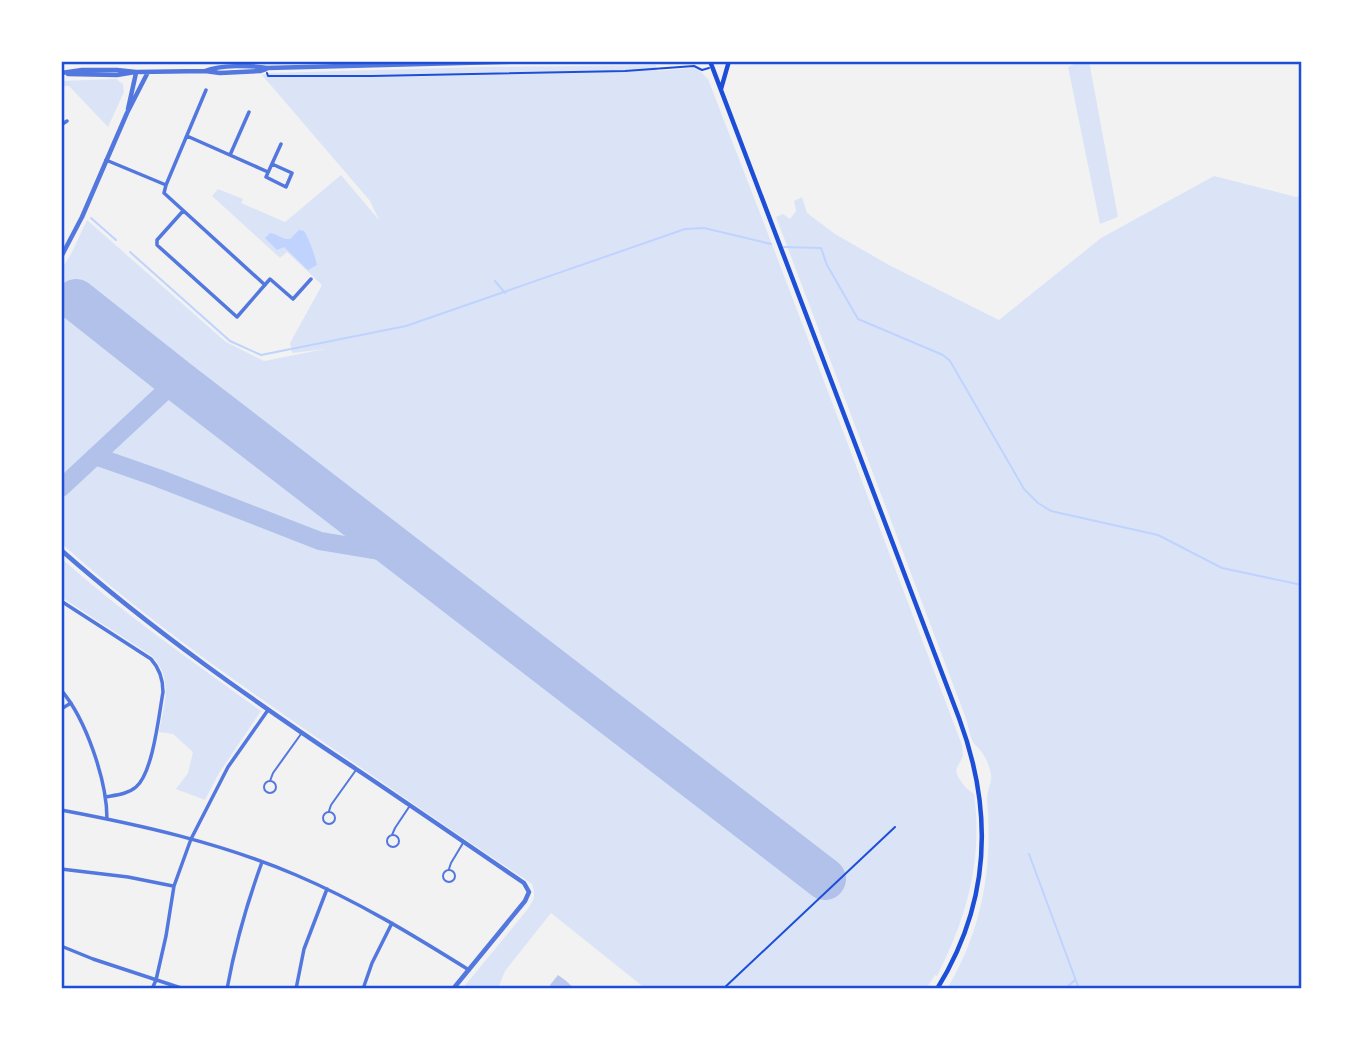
<svg xmlns="http://www.w3.org/2000/svg" width="1363" height="1050" font-family="'Source Serif 4',serif">
<rect width="100%" height="100%" fill="#f2f2f2"/>
<path fill="#dbe4f7" d="M1080 61H1089L1118 217 1100 224 1068 67Z
M656 65 657 71 693 68 699 70 708 79 775 252 962 745 963 756 956 770 958 777 966 788 974 794C983 860 967 917 937 976L935 975 926 989H646L551 913 505 971 498 989H462L527 910C534 900 536 896 532 884 460 836 388 786 316 737 228 676 140 615 61 543V270L71 254 87 220 226 342 264 361 325 349 292 353 290 343 322 285 287 252 280 258 212 196 218 189 243 199 241 203 285 222 341 175 379 220 370 201 262 75 269 73 482 67Z
M116 79 123 84 124 92 108 127 69 86H61V81Z
M1214 176 1296 197 1302 195V258L1299 289 1302 306V989H947C982 930 993 868 987 801 986 792 992 784 991 775 990 766 985 756 980 750 977 746 976 746 973 742 969 734 968 724 965 716L776 217 783 214 790 219 796 211 794 201 802 197 807 213 835 234 889 265 999 320 1101 238Z
M61 558C124 614 193 662 261 711L219 773 205 800 176 789 188 773 193 752 173 734 159 732C164 703 174 680 152 656L61 597Z"/>
<path fill="#bfd3fe" d="M299 230 304 231C309 238 315 256 317 265L308 270 284 247 277 250 265 238 270 233C277 234 283 240 290 239Z"/>
<g fill="none" stroke-linecap="round" stroke-linejoin="round">
<path stroke="#bfd3fe" stroke-width="2" d="M91 218 116 240
M784 247 821 248 827 265 858 319 943 355 950 361 1024 489 1038 503 1051 511 1158 535 1222 568 1302 585
M130 252 230 341 261 355 406 326 685 229 704 228 771 244
M495 281 505 293
M1029 854 1079 989
M1065 989 1075 980"/>
<path stroke="#b2c1ea" stroke-width="18" d="M95 456 158 478 320 541 404 555
M61 488 177 380"/>
<path stroke="#b2c1ea" stroke-width="42" d="M76 300 177 380 825 879"/>
</g>
<path fill="#bdc9ec" d="M558 975 565 980 575 989H550L552 987 550 985Z"/>
<g fill="none" stroke-linecap="round" stroke-linejoin="round">
<path stroke="#1d4ed8" stroke-width="2" d="M267 73 268 76H371L625 71 694 66 702 70 709 68
M723 989 895 827"/>
<path stroke="#5277de" stroke-width="2" d="M270 781 273 773 301 734
M264 787a6 6 0 1 1 12 0a6 6 0 1 1-12 0Z
M329 811 331 805 356 770
M323 818a6 6 0 1 1 12 0a6 6 0 1 1-12 0Z
M387 841a6 6 0 1 1 12 0a6 6 0 1 1-12 0Z
M392 835 395 828 409 807
M449 869 451 863 463 843
M443 876a6 6 0 1 1 12 0a6 6 0 1 1-12 0Z"/>
<path stroke="#5277de" stroke-width="3.5" d="M61 125 67 121
M187 136 268 172
M230 155 249 112
M106 160 166 185 164 193 265 285
M272 164 292 173 286 187 266 177C271 166 276 155 281 144
M166 185 206 90
M61 195 62 196
M183 211 157 240V245L237 317 270 279 293 299 311 279
M61 601 151 659C160 669 163 679 163 692 159 714 153 773 136 787 128 794 116 795 105 797
M61 690C86 719 107 781 107 819
M61 709 71 703
M61 810C141 825 221 843 296 875 357 901 413 935 469 970
M61 869 128 877 173 886
M61 946 93 959 184 989
M152 989 156 980 166 936 174 886 191 839 228 767 268 710
M227 989C235 945 247 903 262 862
M296 989 304 949 327 889
M363 989 372 963 392 923"/>
<path stroke="#5277de" stroke-width="4.5" d="M205 71C220 65 251 65 267 68L541 61
M61 73 82 70H117L136 72 205 71 220 73 260 71 266 69
M68 74 117 75 135 72
M128 109 136 73
M61 257 82 217 127 113 148 72
M61 550C153 631 255 702 356 769 413 807 468 845 524 883L529 892 525 901 453 989"/>
<path stroke="#1d4ed8" stroke-width="4.5" d="M710 61 959 718C994 812 991 902 937 989
M721 89 729 61"/>
</g>
<rect width="1363" height="1050" fill="none" stroke="#ffffff" stroke-width="126"/>
<rect x="63" y="63" width="1237" height="924" fill="none" stroke="#1d4ed8" stroke-width="2.5"/>
</svg>
